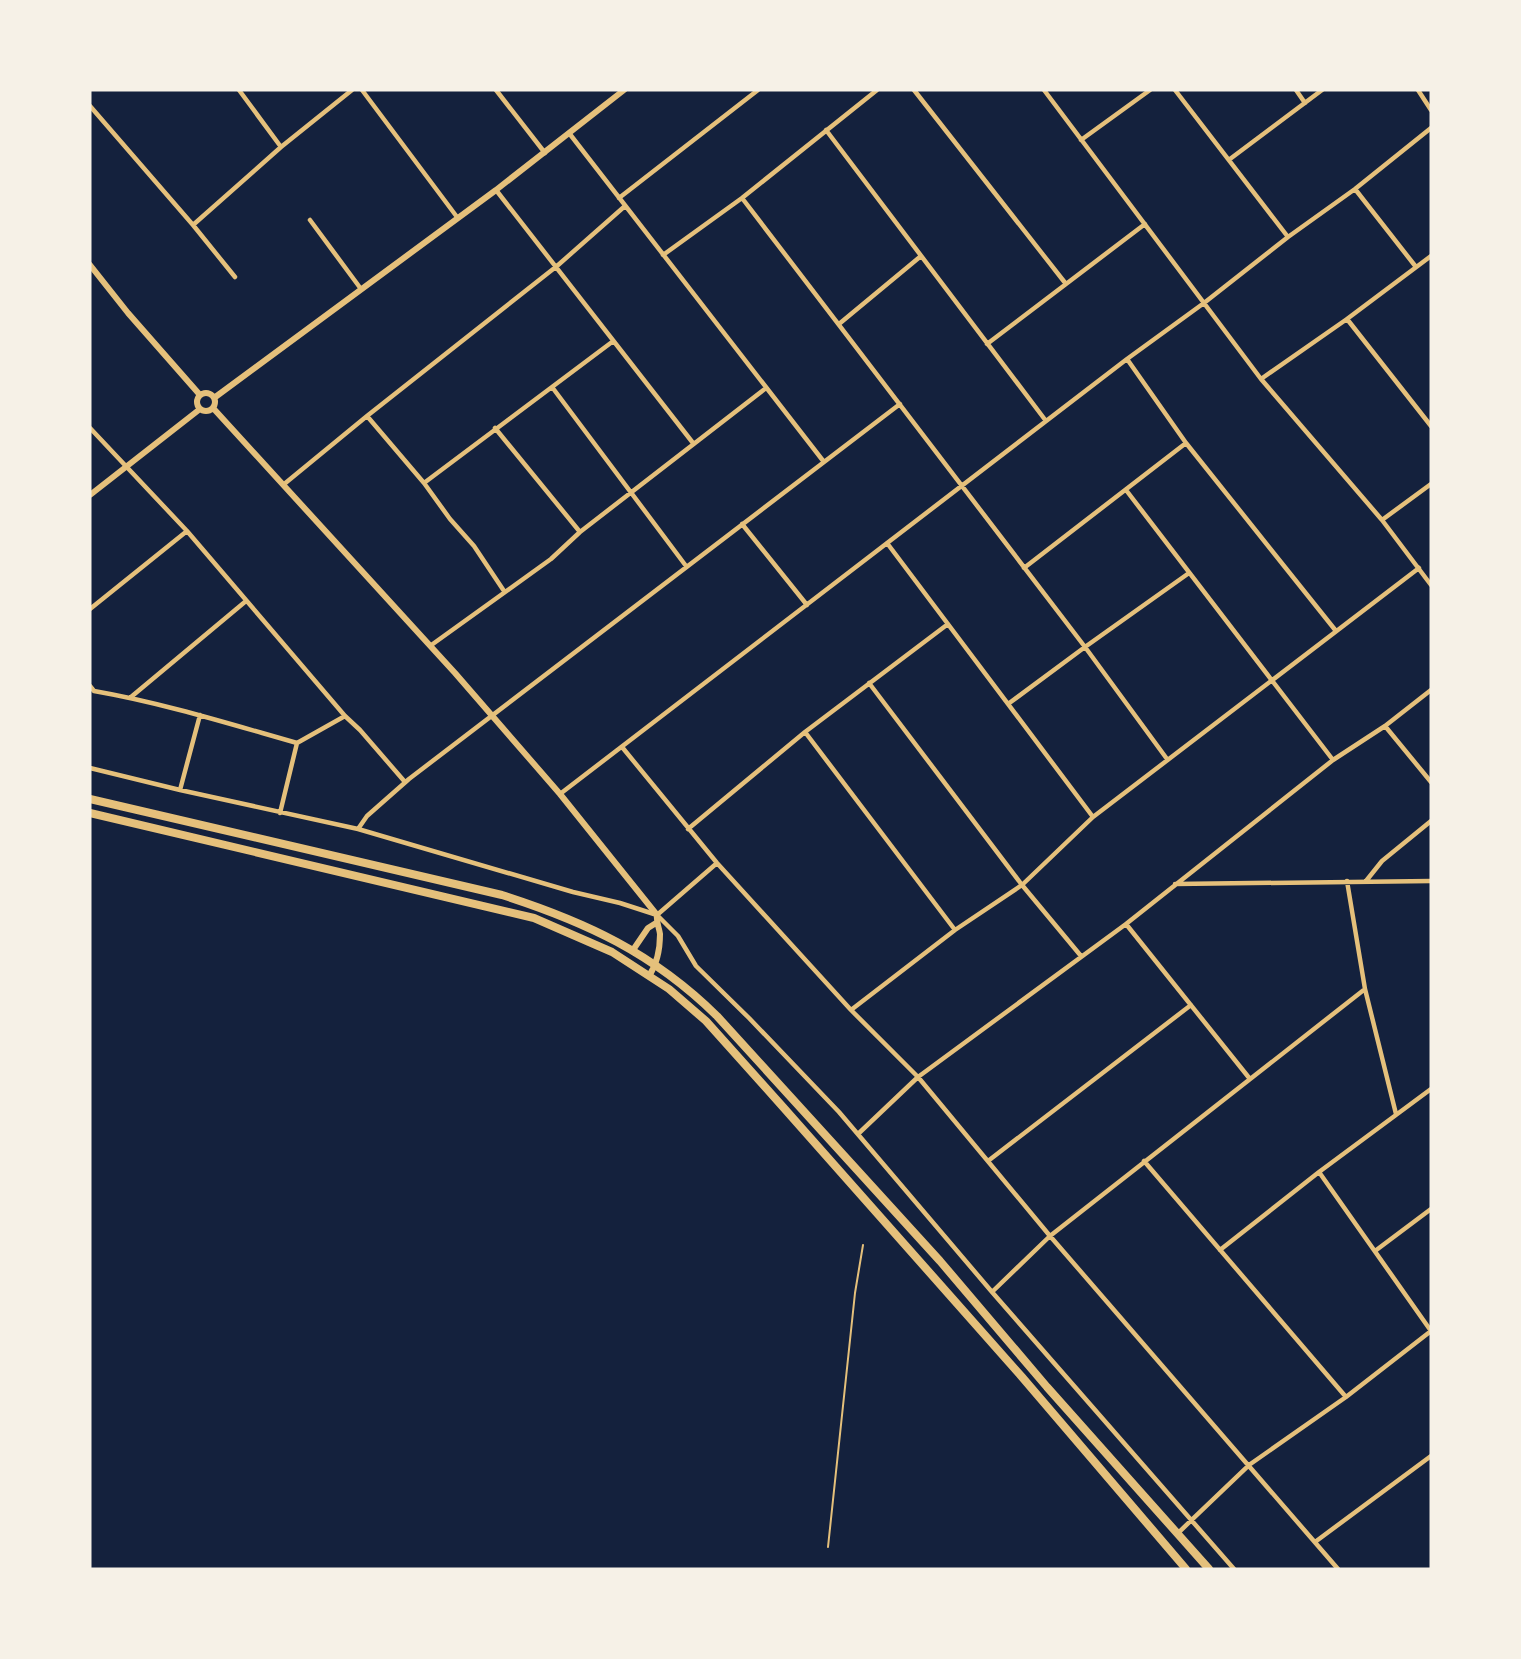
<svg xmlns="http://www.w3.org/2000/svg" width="1521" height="1659" font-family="Rubik,sans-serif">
<rect width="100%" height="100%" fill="#14213d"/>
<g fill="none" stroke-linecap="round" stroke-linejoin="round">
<path stroke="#e5c07b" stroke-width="2" d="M828 1547 855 1293 863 1245"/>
<path stroke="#e5c07b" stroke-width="4.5" d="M239 90 281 147
M362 90 457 217
M496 90 545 153
M914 90 1066 284
M1044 90 1261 379 1382 520 1431 585
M1296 90 1305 103
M1418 90 1431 110
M90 106 193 225 235 277
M826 130 1046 421
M569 133 824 462
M1081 140 1150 90
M1230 159 1322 90
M1355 189 1416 267
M496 190 693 443
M619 198 758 90
M742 198 1085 647 1167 759
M310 220 361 289
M193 225 281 147 352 90
M1288 237 1355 189 1431 128
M663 255 742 198 877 90
M1347 319 1431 426
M839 324 921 256
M987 344 1145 224
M1127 359 1186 443 1336 631
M1261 379 1347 319 1431 256
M552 387 686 566
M367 416 424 483 612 342
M90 428 187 531 345 716 360 730 405 782
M495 428 580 532 766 388
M424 483 450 519 474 546 504 591
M283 485 367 416 557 266 625 206
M1126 490 1333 760
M1382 520 1431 484
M742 524 807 605
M887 543 1093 817
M1024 568 1186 443
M90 609 187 531
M430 646 551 559 580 532
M869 683 1022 885 1081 956
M90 686 94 691C163 703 230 724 297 743
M131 697 246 601
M1008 704 1085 647 1189 573
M1385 726 1431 782
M805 732 955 930
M622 747 717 863 851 1010 918 1077 1050 1236 1338 1569
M90 768 180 790 358 829 573 892 620 903 657 915 678 936 696 966 749 1018 839 1112 992 1292 1234 1569
M180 790 200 715
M560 794 1127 359 1204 303 1288 237 1175 90
M280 813 297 743 345 716
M358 829 367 816 409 779 900 404
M688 829 805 732 948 624
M1366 881 1382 861 1431 821
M1175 884 1431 881
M657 915 717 863
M1126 924 1250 1079
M1365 989 1396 1114
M851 1010 955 930 1022 885 1093 817 1419 568
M858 1134 918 1077 1126 924 1333 760 1385 726 1431 690
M988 1161 1191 1005
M1144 1161 1346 1397
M1319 1172 1431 1331
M1220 1250 1319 1172 1431 1089
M1375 1251 1431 1209
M992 1292 1050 1236 1365 989 1347 881
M1178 1533 1249 1465 1346 1397 1431 1331
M1315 1542 1431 1456"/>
<path stroke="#e5c07b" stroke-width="6" d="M90 265 128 313 200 395
M197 402a9 9 0 1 1 18 0a9 9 0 1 1-18 0Z
M214 398 496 190 624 90
M213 408 455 673 560 794 657 915C656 922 659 927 660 934 660 949 657 964 649 976
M90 495 200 409
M633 950 648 928 656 923"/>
<path stroke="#e5c07b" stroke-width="8" d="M90 799 502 895C586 922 653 953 717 1016L940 1261 1047 1387 1209 1569
M90 813 534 918 612 952 669 989 706 1021 783 1107 1022 1377 1186 1569"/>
</g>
<rect width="1521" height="1659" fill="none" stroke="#f6f1e7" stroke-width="183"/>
</svg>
